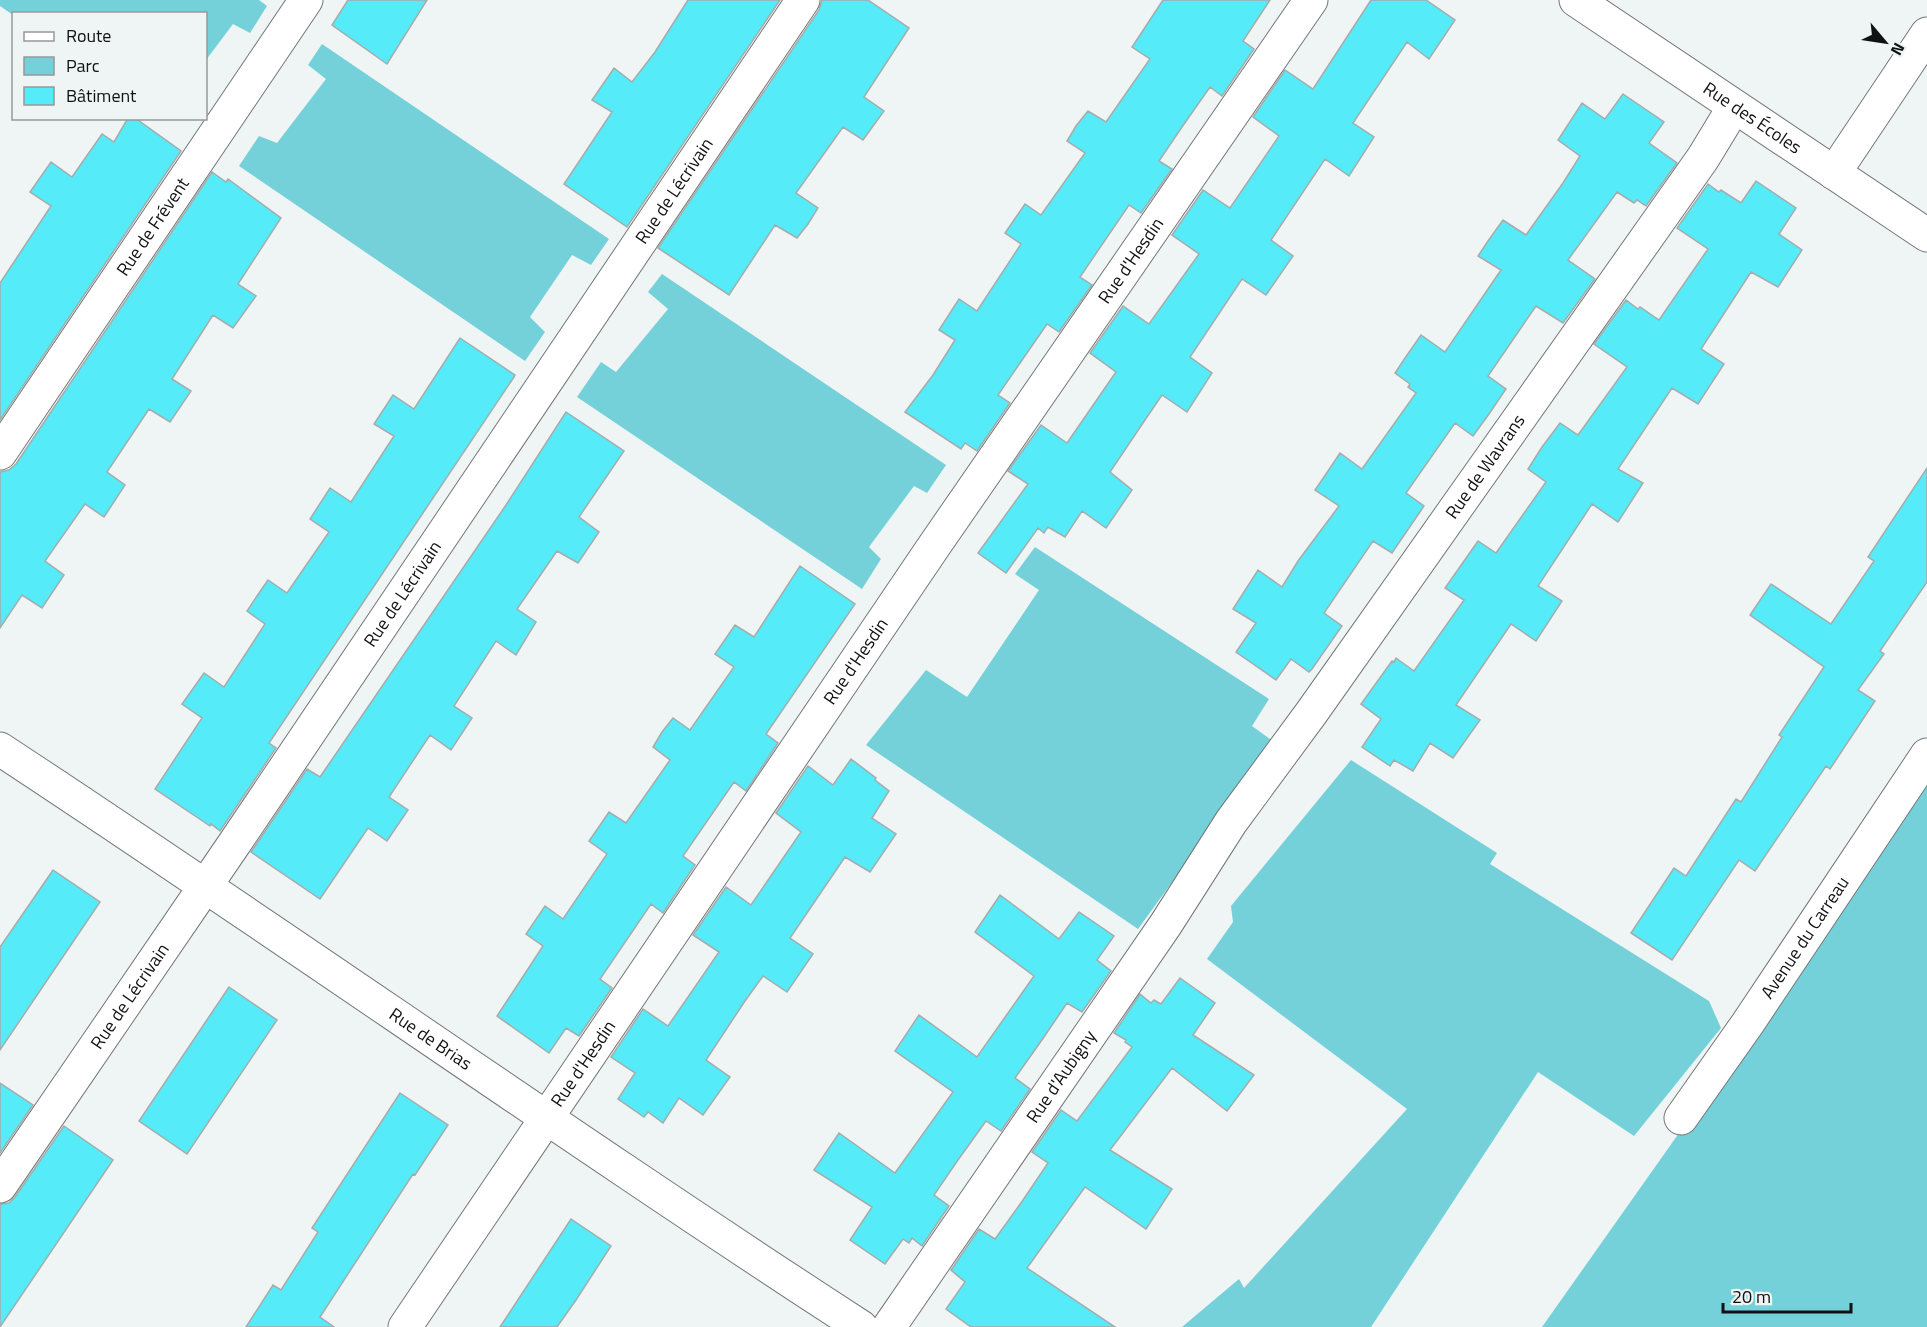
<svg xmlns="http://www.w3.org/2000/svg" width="1927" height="1327" font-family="'Titillium Web',sans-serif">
<rect width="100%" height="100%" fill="#eff4f4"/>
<path fill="#74d1d9" d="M0 0H259L267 6 250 33 233 24 206 60V14L13 15 0 6Z
M322 44 609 239 591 265 572 255 530 317 545 332 525 361 239 166 259 136 277 143 326 79 308 65Z
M662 274 946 465 927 493 914 486 869 547 881 559 862 589 577 397 601 362 616 372 668 309 648 292Z
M1035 547 1269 699 1252 726 1274 742 1138 929 866 745 926 670 967 697 1039 590 1015 574Z
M1351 760 1497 853 1490 864 1709 1001 1721 1028 1634 1136 1538 1072 1371 1327H1182L1239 1279 1244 1288 1407 1109 1207 959 1233 922 1231 906Z
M1927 782V1327H1542Z"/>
<path fill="#55ebf8" stroke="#a6abab" stroke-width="1.5" d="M348 0H427L387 64 332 25Z
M688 0H780L627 227 564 184 612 112 592 100 614 68 632 82 655 52Z
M822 0H868L909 28 864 97 884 111 863 140 843 127 796 193 818 208 808 224 797 238 775 225 729 295 658 248 819 10Z
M1163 0H1270L1243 41 1254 49 1222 96 1210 87 1182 127 1159 161 1172 169 1141 213 1129 205 1080 277 1092 285 1059 332 1047 324 998 395 1010 403 977 451 965 443 961 449 905 412 933 375 955 340 939 330 959 299 977 311 1021 244 1005 233 1025 204 1041 215 1085 153 1067 141 1076 126 1088 111 1106 122 1150 59 1132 47Z
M1371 0H1426L1455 20 1429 59 1407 42 1353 123 1374 137 1349 176 1325 159 1271 240 1293 256 1266 295 1242 279 1190 357 1212 373 1187 412 1162 395 1145 420 1110 472 1132 490 1106 528 1082 511 1065 537 1048 527 1044 533 1038 528 1006 573 978 553 1028 484 1008 471 1041 425 1067 443 1116 372 1090 353 1123 306 1149 324 1199 254 1172 235 1203 190 1230 208 1279 136 1253 117 1285 70 1313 89Z
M1623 94 1664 122 1649 143 1677 163 1646 206 1637 200 1634 203 1617 192 1568 260 1595 279 1563 323 1536 306 1488 376 1506 389 1489 414 1473 436 1455 423 1406 493 1424 506 1392 553 1373 541 1324 613 1342 626 1312 669 1309 672 1291 659 1276 680 1236 652 1256 623 1233 609 1258 570 1282 587 1298 561 1339 506 1315 490 1326 474 1340 453 1362 469 1416 393 1408 387 1410 384 1395 373 1405 358 1421 335 1445 352 1501 270 1478 256 1488 241 1503 220 1526 235 1563 183 1580 156 1558 140 1582 103 1605 119Z
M128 118H135L181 151 0 420V283L51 206 30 192 51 162 72 177 102 134 114 142Z
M212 172 226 182 228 179 281 218 238 284 256 296 233 328 213 315 172 379 191 391 170 422 149 409 107 472 125 485 104 517 85 504 45 561 64 575 42 608 22 595 0 628V472L9 470 16 464Z
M1756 181 1796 208 1779 234 1802 250 1778 287 1751 272 1701 349 1724 364 1698 404 1672 388 1618 469 1643 483 1618 522 1592 504 1538 586 1562 601 1536 641 1511 624 1456 705 1480 720 1453 758 1430 743 1413 771 1394 760 1390 766 1362 747 1381 719 1361 704 1392 661 1394 662 1396 658 1414 671 1464 600 1445 588 1478 541 1496 553 1546 482 1528 469 1542 447 1560 423 1578 435 1627 367 1594 344 1626 300 1638 309 1640 307 1659 320 1708 249 1677 228 1708 184 1719 192 1721 190 1741 203Z
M460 338 515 375 514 377 269 743 276 748 220 831 211 824 210 826 155 789 202 718 182 704 204 673 224 687 265 624 247 611 257 596 268 580 287 593 329 532 310 519 330 488 351 502 394 436 374 424 393 395 414 409Z
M566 412 624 451 579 517 599 532 578 563 557 551 517 609 536 622 516 655 496 641 454 706 472 718 451 750 430 735 389 797 408 810 387 841 368 828 320 899 251 852 307 769 320 777 506 505Z
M1927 468V582L1880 651 1884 654 1858 690 1875 701 1830 769 1826 766 1755 871 1739 860 1672 960 1631 933 1674 868 1686 876 1736 799 1741 802 1782 737 1779 735 1824 667 1750 615 1771 584 1831 624 1874 561 1868 557Z
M800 566 855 604 766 734 778 743 746 791 734 782 683 856 695 865 663 913 651 904 600 979 612 988 579 1036 566 1028 549 1053 497 1016 543 946 526 934 545 906 563 919 607 854 589 841 609 812 626 823 670 760 653 747 662 732 673 718 690 730 734 667 715 654 735 625 754 637Z
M851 759 876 778 875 780 889 791 872 818 896 834 870 872 845 857 828 882 790 938 813 954 787 992 763 976 745 1001 706 1060 730 1077 703 1115 679 1098 663 1123 648 1112 644 1117 618 1099 635 1073 611 1057 643 1009 668 1026 719 952 693 935 726 887 751 905 801 832 776 813 808 766 833 785Z
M53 870 100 902 0 1050V947Z
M1000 895 1059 939 1079 912 1114 936 1097 960 1111 971 1082 1012 1067 1003 1044 1037 1015 1078 1030 1089 1001 1131 986 1121 958 1160 934 1195 949 1206 922 1246 912 1238 909 1243 903 1239 885 1264 850 1240 872 1207 814 1170 839 1133 895 1173 953 1092 895 1051 919 1015 977 1057 1034 976 975 932Z
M1180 978 1215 1003 1193 1035 1254 1075 1227 1111 1172 1068 1110 1150 1172 1189 1146 1229 1085 1187 1027 1268 1115 1327H971L946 1309 965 1282 951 1270 979 1229 995 1239 1023 1200 1048 1163 1032 1152 1061 1110 1077 1121 1132 1047 1125 1042 1126 1040 1114 1033 1140 994 1151 1003 1154 1000 1161 1004Z
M229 987 277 1020 187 1154 139 1121Z
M0 1083 33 1105 0 1153Z
M400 1093 448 1125 415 1175 413 1174 320 1317 334 1327H246L273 1285 281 1290 318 1232 312 1228Z
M64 1126 113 1160 0 1327V1204L9 1203 15 1197Z
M571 1219 611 1246 576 1300 557 1327H500Z"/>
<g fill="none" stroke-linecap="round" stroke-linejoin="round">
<g stroke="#747878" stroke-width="35">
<g id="street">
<path id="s1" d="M1576 0 1927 235"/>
<path d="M1834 173 1927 34"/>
<path id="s2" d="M0 453 306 0"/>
<path id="s3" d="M0 749C289 939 571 1139 861 1327"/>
<path id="s4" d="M1681 1118 1748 1023 1927 755"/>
<path id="s5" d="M0 1186 232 847 803 0"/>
<path id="s6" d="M405 1327 934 546 1311 0"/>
<path id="s7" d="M889 1327 1166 924 1231 822 1312 712 1703 158 1734 107"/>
</g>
</g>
<use href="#street" stroke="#fff" stroke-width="33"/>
</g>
<g text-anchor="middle" stroke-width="4.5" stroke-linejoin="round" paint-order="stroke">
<g font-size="18" fill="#101111" stroke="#eff4f4">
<text dy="6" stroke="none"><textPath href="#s1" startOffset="212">Rue des Écoles</textPath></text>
<text dy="6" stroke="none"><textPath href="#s5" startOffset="1202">Rue de Lécrivain</textPath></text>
<text dy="6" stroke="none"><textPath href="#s2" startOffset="273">Rue de Frévent</textPath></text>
<text dy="6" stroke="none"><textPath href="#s6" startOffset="1290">Rue d'Hesdin</textPath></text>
<text dy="6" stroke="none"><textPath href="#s7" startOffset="1047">Rue de Wavrans</textPath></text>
<text dy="6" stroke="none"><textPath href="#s5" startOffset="716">Rue de Lécrivain</textPath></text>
<text dy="6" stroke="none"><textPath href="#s6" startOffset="804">Rue d'Hesdin</textPath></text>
<text dy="6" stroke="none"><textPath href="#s4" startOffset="219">Avenue du Carreau</textPath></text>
<text dy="6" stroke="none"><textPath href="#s5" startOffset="230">Rue de Lécrivain</textPath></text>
<text dy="6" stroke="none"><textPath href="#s3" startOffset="519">Rue de Brias</textPath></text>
<text dy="6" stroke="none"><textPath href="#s6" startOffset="318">Rue d'Hesdin</textPath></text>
<text dy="6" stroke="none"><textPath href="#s7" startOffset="304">Rue d'Aubigny</textPath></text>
</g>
</g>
<rect x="12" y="12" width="195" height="108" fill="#eff4f4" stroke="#969999" stroke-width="1.5"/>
<rect x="24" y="32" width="30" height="9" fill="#ffffff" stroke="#969999" stroke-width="1.5"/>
<text x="66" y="42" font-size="18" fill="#101111">Route</text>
<rect x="24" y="57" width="30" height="18" fill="#74d1d9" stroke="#969999" stroke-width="1.5"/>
<text x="66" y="72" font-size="18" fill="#101111">Parc</text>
<rect x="24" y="87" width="30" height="18" fill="#55ebf8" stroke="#969999" stroke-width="1.5"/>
<text x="66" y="102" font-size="18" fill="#101111">Bâtiment</text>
<g transform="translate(1885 42) rotate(119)" stroke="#eff4f4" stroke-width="4.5" paint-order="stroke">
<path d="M0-4.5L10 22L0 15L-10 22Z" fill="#101111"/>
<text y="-9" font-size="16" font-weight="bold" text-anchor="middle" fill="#101111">N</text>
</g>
<path d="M1723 1303v9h128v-9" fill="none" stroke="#101111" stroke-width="3"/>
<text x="1732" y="1303" font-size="18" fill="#101111" stroke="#eff4f4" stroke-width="4.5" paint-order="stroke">20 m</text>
</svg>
